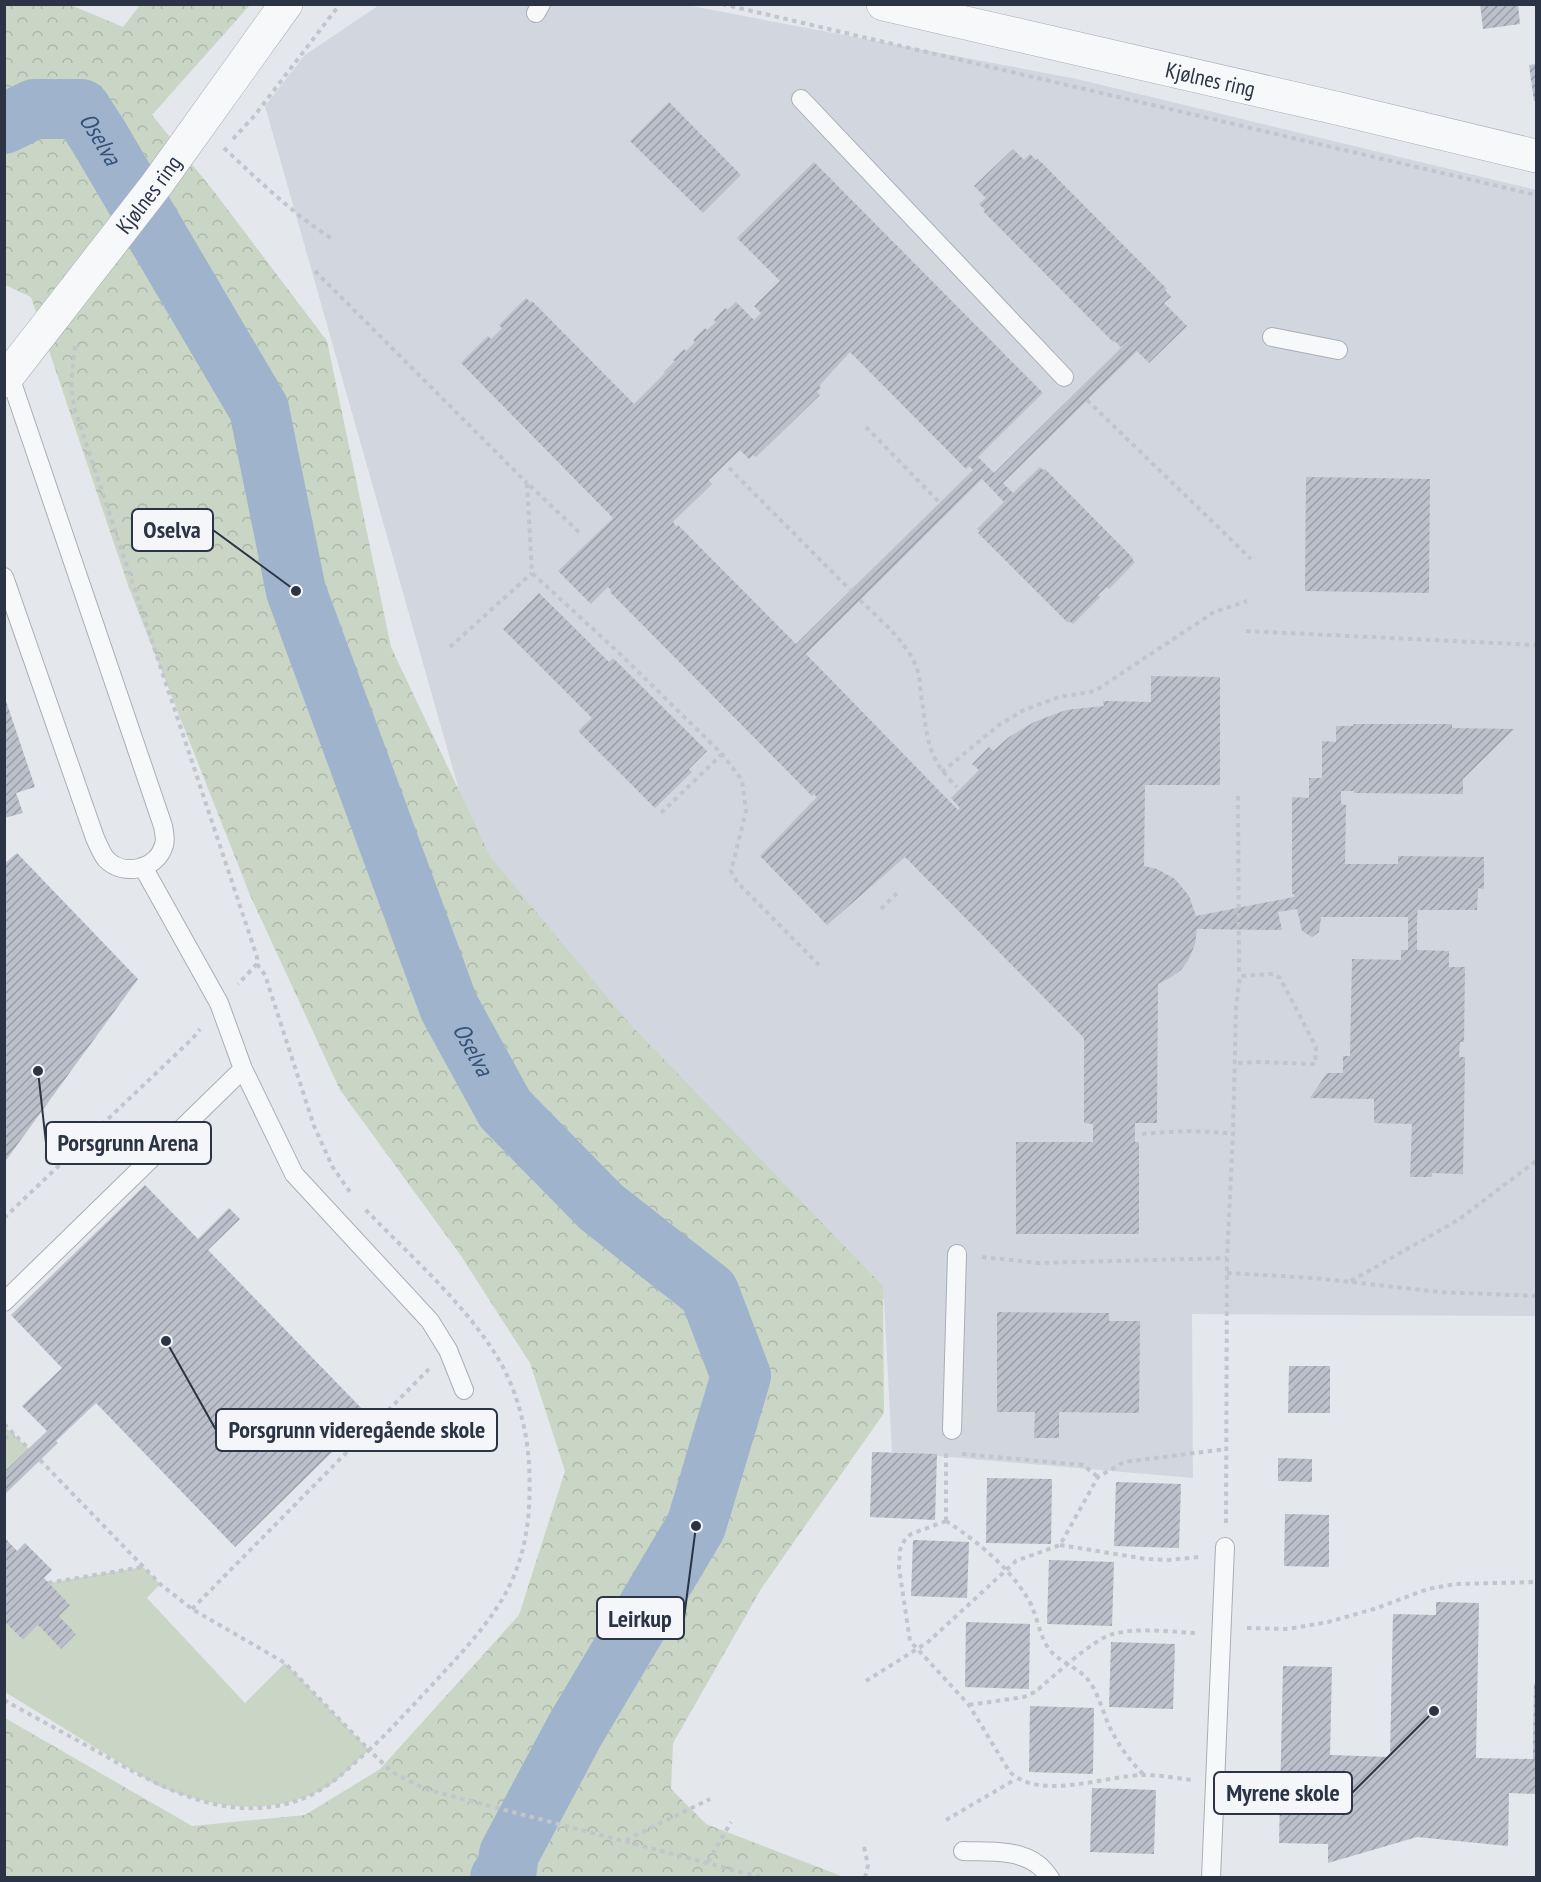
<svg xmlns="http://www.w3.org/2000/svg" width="1541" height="1882" font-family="'PT Sans Narrow',sans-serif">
<defs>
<pattern id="forest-crowns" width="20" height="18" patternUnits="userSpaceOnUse" patternTransform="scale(1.5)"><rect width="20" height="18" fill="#c9d6c5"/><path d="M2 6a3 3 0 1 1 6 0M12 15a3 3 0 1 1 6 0" fill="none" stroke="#adb8ab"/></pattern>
<pattern id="building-hatch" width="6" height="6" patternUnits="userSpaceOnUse" patternTransform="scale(1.5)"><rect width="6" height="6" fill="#bbc0ca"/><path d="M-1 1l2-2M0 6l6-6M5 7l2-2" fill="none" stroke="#989da6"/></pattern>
</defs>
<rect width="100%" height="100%" fill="#e4e7ec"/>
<path fill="#d2d6de" d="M379 5H686L1077 79 1536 190V1316L1192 1314 1193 1478 892 1452 884 1299 489 896 265 106 305 55Z"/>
<path fill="#c9d6c5" d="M5 1427 29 1449 5 1472Z
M143 1567 160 1584 147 1598 245 1703 285 1663 369 1750C356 1761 344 1775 331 1784 320 1792 306 1797 293 1801 245 1814 203 1803 158 1786L5 1692 4 1621 23 1640 38 1625 61 1649 76 1634 59 1616 70 1605 48 1583Z"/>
<path fill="url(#forest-crowns)" d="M5 5H71L123 27 140 5H250L152 115 216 194 327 341 391 647 491 858 628 1022 883 1286 884 1413 761 1589 673 1743 671 1789 706 1824 844 1877H5V1718L192 1826 305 1815 380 1769 519 1615 565 1471 530 1363 459 1253 340 1090 250 895 129 588 31 297 5 285Z"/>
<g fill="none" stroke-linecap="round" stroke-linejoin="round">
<path stroke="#9fb4cc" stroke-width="10" d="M506 1875 509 1878"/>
<path stroke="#9fb4cc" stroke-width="60" id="s1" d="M4 124 34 109H81L99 137 259 409 296 591 449 1007 505 1109 601 1207 709 1292 741 1376 696 1526 575 1730 509 1854 506 1875 500 1878"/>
</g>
<path fill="url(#building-hatch)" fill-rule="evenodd" d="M1480 4H1518L1520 24 1483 29Z
M1536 64V101H1534L1529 65Z
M669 102 741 175 703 213 630 141Z
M1013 149 1024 160 1030 154 1036 160 1038 159 1167 289 1165 290 1171 297 1164 303 1187 326 1149 363 1137 351 1003 483 1013 493 1040 467 1043 470 1045 469 1133 558 1132 559 1135 562 1109 589 1107 587 1098 595 1100 597 1073 624 1069 621 1068 623 978 533 980 531 977 529 1004 502 982 479 806 654 958 810 960 808 951 798 979 770 972 764 989 747 993 751 1009 737 1034 722 1066 710 1104 706 1103 701 1151 702V676L1220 677V785H1145L1144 866 1157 869 1175 879 1189 896 1196 916 1294 897V894H1292V797L1309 798V778H1322V741L1336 742V726H1353L1354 724H1452V728L1514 729 1463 779V794L1354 793V791H1341V804L1346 805 1345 864H1398V856L1484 857V889L1478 888 1477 910H1418L1417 917V950L1449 951V967H1465L1464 1042H1460L1459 1057H1465L1463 1174 1432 1173V1177H1410L1412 1124 1374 1123V1099L1310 1098 1327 1073H1343V1056H1350L1352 959 1401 960V950H1408V917H1321L1319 932 1312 937 1302 931 1297 909 1278 912 1282 930 1197 929 1195 944 1189 959 1181 970 1170 978 1158 984 1157 1123H1135V1142H1139V1234H1016V1142H1093V1124L1084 1123V1038L905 857 827 925 760 856 817 797 814 794 812 796 610 592 611 590 608 587 591 604 558 571 613 518 461 363 488 336 491 339 502 328 499 325 526 298 530 302 532 301 634 404 665 373 664 372 675 361 673 360 684 349 686 351 695 342 693 340 705 328 707 330 716 322 714 320 725 308 727 310 736 302 754 320 761 313 754 306 780 281 737 238 814 162 1043 393 978 457 994 473 1128 341 1120 347 1115 341 1113 342 984 212 985 210 979 204 986 198 974 186ZM850 352 966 469 969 466 973 470 796 644 678 525 677 527 673 522 712 484 709 480 740 450 749 459 753 455 756 457 820 395 817 392 821 388 819 386Z
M1306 477 1430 479 1429 593 1305 591Z
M539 593 609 662 613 658 707 751 689 769 692 772 655 808 578 731 592 718 503 629Z
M4 695 35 787 16 793 23 813 4 818Z
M17 853 138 979 4 1163V864Z
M145 1185 198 1239 229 1208 240 1219 208 1250 369 1416 235 1547 96 1403 56 1441 58 1443 4 1495V1472L47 1431 22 1406 62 1368 11 1315Z
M997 1312 1109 1313V1321H1140L1139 1413 1059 1412V1438H1034L1035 1412H997Z
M1289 1366H1330V1413H1288Z
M872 1452 937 1454 935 1520 870 1517Z
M1278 1458 1312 1459V1482L1278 1481Z
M987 1478 1052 1479 1051 1544 986 1543Z
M1116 1482 1181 1484 1179 1548 1114 1546Z
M1285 1514 1329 1515V1567L1284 1566Z
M4 1537 17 1551 25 1543 52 1570 44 1578 70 1605 59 1616 76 1634 61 1649 38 1625 23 1640 4 1621Z
M913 1540 969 1542 967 1598 911 1596Z
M1049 1560 1114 1562 1112 1626 1047 1624Z
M1436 1602 1479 1603 1476 1758 1533 1759 1534 1684H1536V1794L1509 1793 1508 1846 1417 1837 1328 1863V1844L1279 1843 1283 1666 1332 1667 1330 1755 1390 1757 1393 1614 1436 1615Z
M966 1622 1030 1624 1029 1689 965 1687Z
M1111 1642 1175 1644 1173 1709 1109 1707Z
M1030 1706 1094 1708 1093 1774 1029 1772Z
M1092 1788 1156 1790 1154 1854 1090 1852Z"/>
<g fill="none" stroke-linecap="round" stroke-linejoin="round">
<g stroke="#a9aeb7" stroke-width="20">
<path id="service" d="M536 13 541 4
M801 99 1064 377
M1272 337 1338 350
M4 577 95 838C98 844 101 853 106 859 123 877 157 870 164 845 166 839 164 832 163 826L9 374
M143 867 219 1003 243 1069 294 1174 430 1321 448 1350 464 1390
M4 1302 243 1069
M952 1430 957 1254
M963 1851C987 1852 1017 1849 1037 1864 1042 1867 1046 1873 1050 1878
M1211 1878 1225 1547"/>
</g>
<g stroke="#a9aeb7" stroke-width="34">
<g id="minor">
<path id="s2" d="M883 4 1336 108 1536 156"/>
<path id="s3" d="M4 381 157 184 286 4"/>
</g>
</g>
<path stroke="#c2c5cb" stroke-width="4" stroke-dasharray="4.5 4.5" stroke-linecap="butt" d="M722 4 1536 195
M233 139 255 115 340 4
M224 148C258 180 292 213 331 238
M315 271 527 483
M75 346 71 388 75 410 257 957V964L238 984
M1087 400 1251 559
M866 427 940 503
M729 468 851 591
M579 532 527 483 532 573 618 652 722 754 742 780 746 811 731 871 737 882 819 965
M860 600C881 621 909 643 918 672 920 679 920 687 921 695 928 737 925 756 957 787
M1246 631 1536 645
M450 647 532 573
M942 772 999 725 1024 710 1059 697 1095 691 1214 612 1247 601
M1238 796 1239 976
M661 813 722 754
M881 909 897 893
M257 964 265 975 314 1126 332 1166 352 1195
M1142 1134C1173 1131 1202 1130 1233 1134
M4 1218 193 1038 200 1029
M982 1257 1039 1263 1227 1258
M1227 1273 1314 1278 1439 1292 1536 1296
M1351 1281 1458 1220 1536 1161
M4 1424 29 1449
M4 1438 15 1436
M962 1454 1083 1465 1098 1477
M40 1460 160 1584 192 1609 285 1663 369 1750C391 1730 411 1707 432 1685 464 1650 501 1613 517 1568 529 1535 531 1499 529 1464 527 1429 517 1391 499 1360 465 1303 409 1255 363 1207
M946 1521 911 1534 904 1541 900 1550 899 1568 910 1641 969 1705 1009 1771C1038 1802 1108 1775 1144 1775 1160 1775 1176 1778 1191 1780
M946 1521C977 1541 1009 1567 1028 1599 1037 1614 1038 1631 1047 1646 1057 1663 1080 1666 1091 1684 1097 1693 1100 1703 1104 1713 1112 1736 1126 1757 1143 1774
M946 1521V1453
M1226 1523 1227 1258 1233 1134 1236 1007 1240 976 1274 974 1280 978 1316 1047 1315 1064 1261 1062 1235 1063
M1060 1545 1146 1559 1169 1560 1199 1557
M48 1583 142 1567
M192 1609 429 1369
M1247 1628 1288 1629 1328 1622 1374 1609 1428 1589 1455 1584 1536 1582
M866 1681 928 1642 1016 1561 1060 1545 1098 1477 1124 1462 1226 1449
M4 1700C36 1718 68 1735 100 1753 164 1789 232 1828 307 1797 331 1786 349 1768 369 1750L392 1772 425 1789 764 1878
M969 1705 1024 1697 1035 1692C1053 1677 1093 1639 1113 1634 1139 1627 1169 1632 1196 1633
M946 1820 1016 1779
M626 1840 710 1799
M864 1847 868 1865 865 1878
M708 1862 731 1822"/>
<use href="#service" stroke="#f7f8fa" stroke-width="18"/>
<use href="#minor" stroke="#f7f8fa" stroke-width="33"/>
</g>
<g text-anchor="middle" stroke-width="5" stroke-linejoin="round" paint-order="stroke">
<g font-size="22" fill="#2b3445" stroke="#f4f6f9">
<text dy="8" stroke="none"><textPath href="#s2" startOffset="336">Kjølnes ring</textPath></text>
<text dy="8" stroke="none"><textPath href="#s3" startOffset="236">Kjølnes ring</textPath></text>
</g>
<g font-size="24" font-style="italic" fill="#34527a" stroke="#f4f6f9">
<text dy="8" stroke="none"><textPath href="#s1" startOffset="116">Oselva</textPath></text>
<text dy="8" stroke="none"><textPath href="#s1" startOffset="1107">Oselva</textPath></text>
</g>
</g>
<path fill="none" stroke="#2b3445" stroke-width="2" d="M296 591L213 530M38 1071L46 1143M166 1341L216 1430M696 1526L684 1618M1434 1711L1352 1793"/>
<g fill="#2b3445" stroke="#f4f6f9" stroke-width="2">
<circle cx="296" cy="591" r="6"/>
<circle cx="38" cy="1071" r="6"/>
<circle cx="166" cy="1341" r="6"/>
<circle cx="696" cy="1526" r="6"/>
<circle cx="1434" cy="1711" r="6"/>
</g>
<g fill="#f4f6f9" stroke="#2b3445" stroke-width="2">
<rect x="132" y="509" width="81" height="42" rx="6"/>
<rect x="46" y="1122" width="165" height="42" rx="6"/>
<rect x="216" y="1409" width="281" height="42" rx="6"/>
<rect x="597" y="1597" width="87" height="42" rx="6"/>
<rect x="1214" y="1772" width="138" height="42" rx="6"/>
</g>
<g font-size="24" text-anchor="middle" font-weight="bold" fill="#2b3445">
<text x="172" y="538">Oselva</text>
<text x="128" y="1151">Porsgrunn Arena</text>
<text x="357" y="1438">Porsgrunn videregående skole</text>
<text x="640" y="1627">Leirkup</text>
<text x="1283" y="1801">Myrene skole</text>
</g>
<rect width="1541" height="1882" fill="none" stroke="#2b3445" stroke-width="12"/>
</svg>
